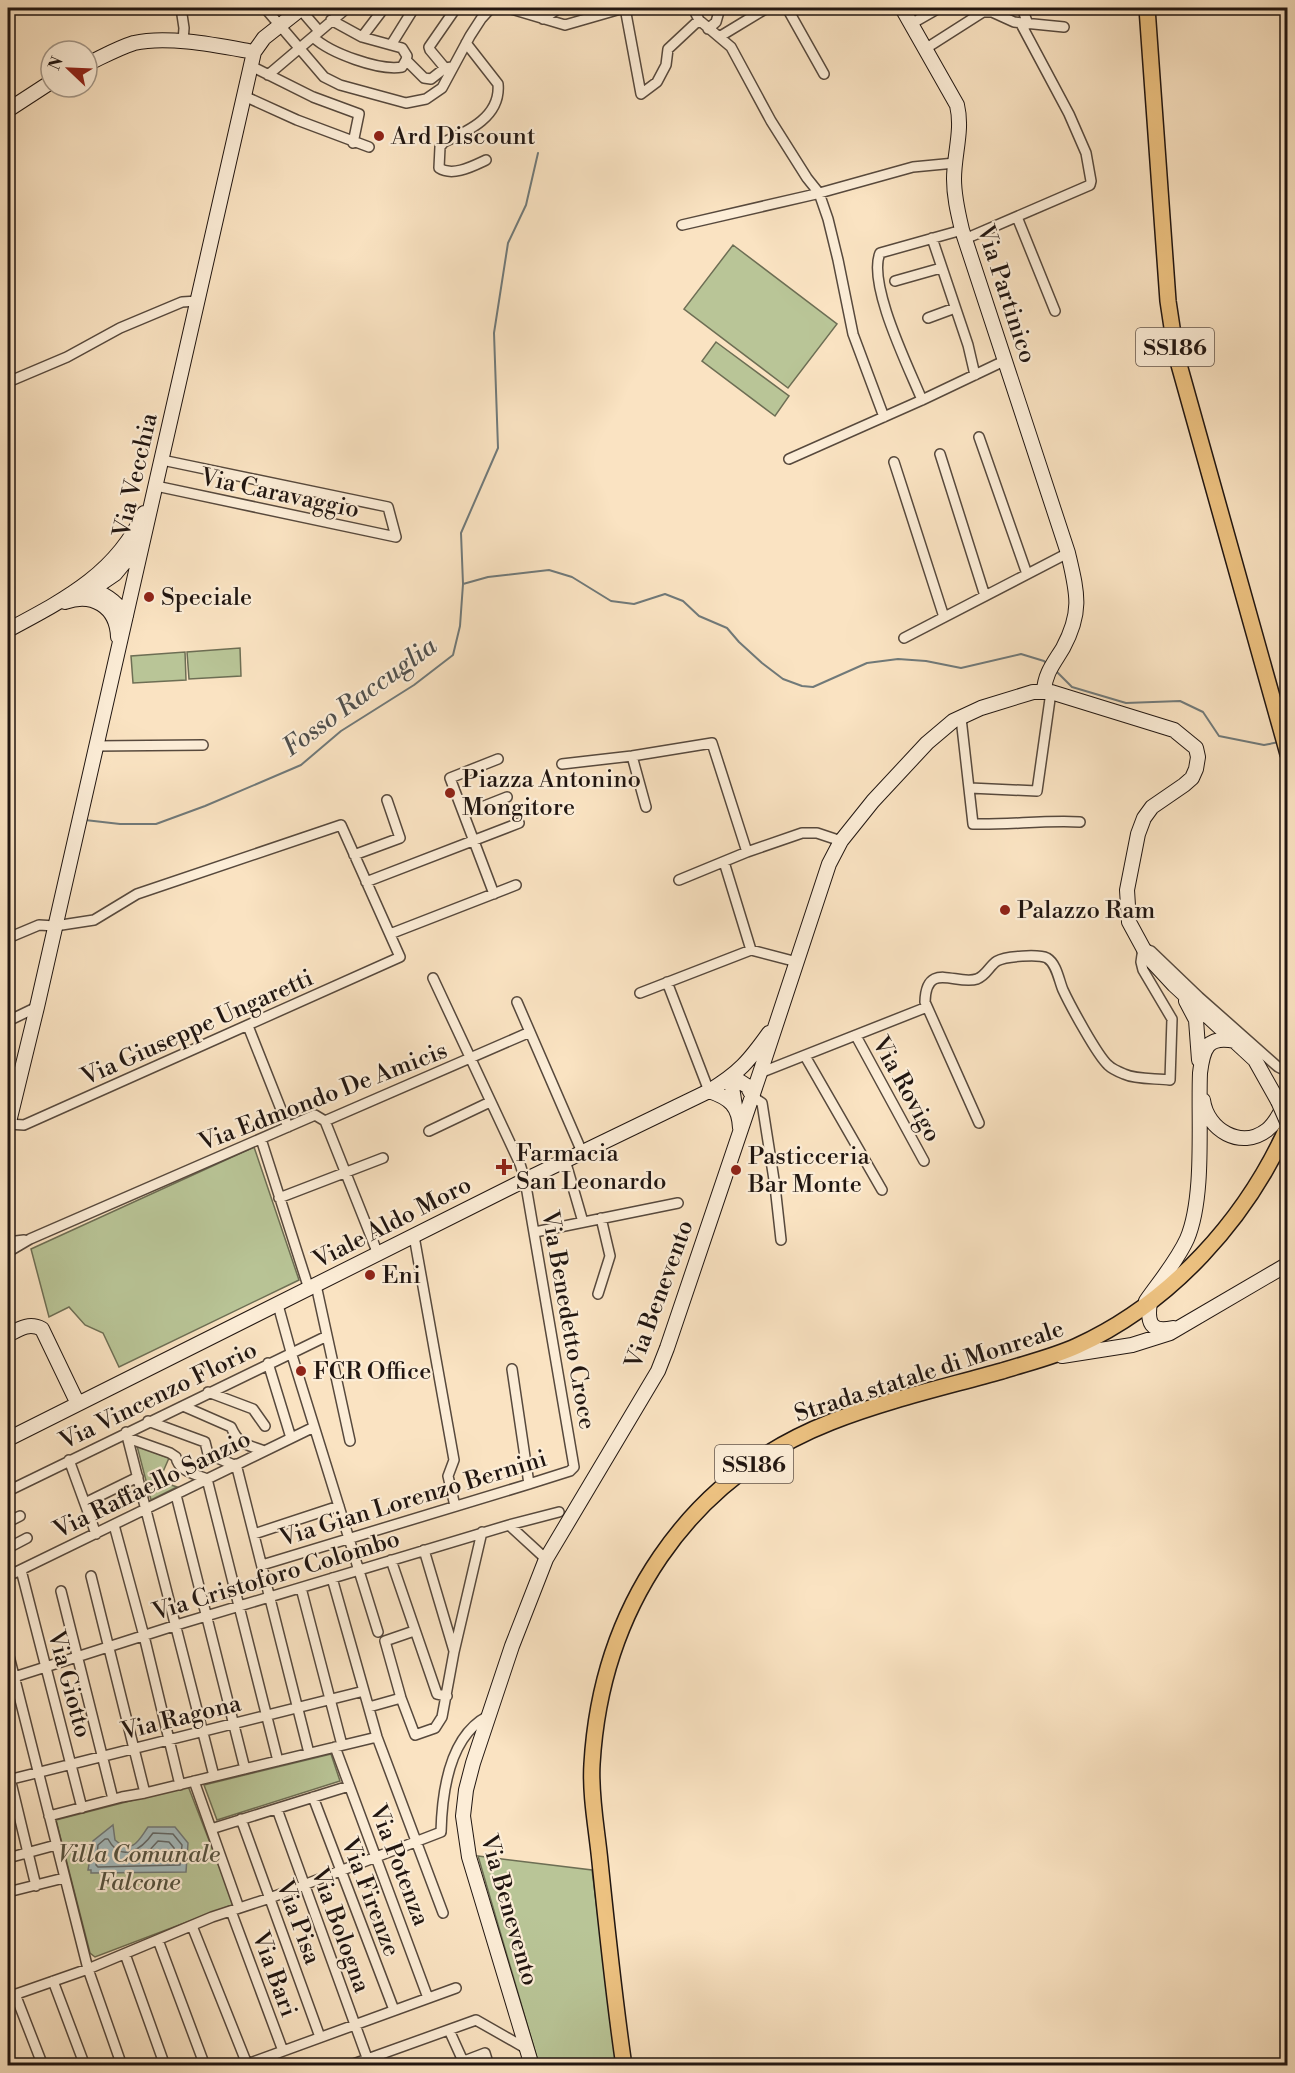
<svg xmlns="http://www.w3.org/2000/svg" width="1295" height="2073" font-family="'Libre Bodoni',serif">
<rect width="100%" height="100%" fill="#fae3c2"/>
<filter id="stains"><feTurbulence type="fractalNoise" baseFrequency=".00333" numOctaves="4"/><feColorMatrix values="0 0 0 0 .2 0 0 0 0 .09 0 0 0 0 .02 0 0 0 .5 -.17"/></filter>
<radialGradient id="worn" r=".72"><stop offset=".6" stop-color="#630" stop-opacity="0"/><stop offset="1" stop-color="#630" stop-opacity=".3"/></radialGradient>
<path fill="#b9c597" stroke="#6d6e54" stroke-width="1.5" d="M733 245 837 324 788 388 684 309Z
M716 342 789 396 775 416 702 361Z
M240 648 241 676 189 679 187 652Z
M185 652 186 680 133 683 131 656Z
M254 1147 299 1280 119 1367 103 1333 85 1325 69 1307 49 1317 31 1249Z
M137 1446 169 1458 159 1481 177 1487 151 1500Z
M331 1754 340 1781 217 1820 204 1785Z
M188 1786 233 1902 232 1905 95 1957 90 1953 56 1820Z
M478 1856 592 1870 617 2065H539Z"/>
<path fill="#a4bbbe" stroke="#707979" stroke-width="1.5" d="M113 1825 115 1840C133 1856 140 1838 148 1827H175L188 1843 186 1872 91 1873V1870H88L93 1841Z"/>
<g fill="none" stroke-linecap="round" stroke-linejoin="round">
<path stroke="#626868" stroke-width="1.5" d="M153 1833 173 1834 182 1845 180 1865 98 1867 96 1865 98 1845 105 1839H108C121 1864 142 1849 153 1833Z
M158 1841 169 1842 174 1848 173 1858 146 1857V1854Z"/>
<path stroke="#707979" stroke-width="2" d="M463 584 488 577 549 570 572 577 611 601 634 604 665 594 683 601 699 616 727 628 739 642 762 663 783 679 802 686 813 687 867 663 898 659 926 661 961 668 1021 654 1044 661 1048 665
M1055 670 1072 687 1126 703 1180 701 1203 712 1219 736 1264 745 1279 742
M85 820 120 824H156L205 806 301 765 341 731 414 685 453 655 460 626 463 584 461 533 498 448 494 333 508 243 526 205 538 153"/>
<g stroke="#57493d" stroke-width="12">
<path id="street" d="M181 8 184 28 183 42
M265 8 324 77 340 85 406 103 426 99 442 88 470 36 481 19 491 8
M508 8 565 25 624 8
M625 8 641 94 657 82 666 65 668 49 699 20
M693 8 699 20 731 47 771 121 807 178 819 193 828 219 838 260 853 334 884 417
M787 8 824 74
M1022 8 1028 24
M227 9 229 8
M300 9 319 31
M543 19 559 8
M331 20 362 37 402 48 407 56 406 60 424 78 431 79 445 68 452 67
M911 24 939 8
M708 29 716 22 720 8
M313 37C330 53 379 71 402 67L406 60
M362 37 384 8
M719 37 767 8
M466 43 498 84C501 116 469 131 444 142L440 147 439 168C453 177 473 166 486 160
M391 45 414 8
M925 49 983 12H992L1014 22 1064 27
M251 66 313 97 359 114 353 143
M445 68 430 50 429 47 456 8
M268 75 347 8
M244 96 297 120 369 147
M1017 217 1055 311
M682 225 816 194 913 167 955 163
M932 238 968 345 975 375
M965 239 1090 185 1091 181 1086 153 1069 114 1021 24
M895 281 941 268
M928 318 955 308
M8 382 67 357 120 328 182 302 198 301
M922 400C909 368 867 284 880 253L962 230
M979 437 1027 574
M940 454 985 596
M789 459 922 400 1004 361
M894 462 944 617
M156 486 396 537 388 507 162 460
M904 638 1068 553
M961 718 973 824C1009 825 1045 820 1080 822
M95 746 203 745
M632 756 646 807
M562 764 632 756 712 743 747 852
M970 788 1037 791 1051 692
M464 814 507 797
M354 855 400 838 387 800
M724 862 751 950
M679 880 747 852 802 833H817L841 841
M366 882 519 823
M494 894 450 778 498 759
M390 934 516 885
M8 938 39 925 55 926 94 920 137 894 341 825 400 957 24 1125 8 1124
M667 982 709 1091
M640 993 751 950 797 962
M517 1002 582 1152
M8 1021 37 1007
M248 1026 288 1127
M856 1036 924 1161
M805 1056 882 1190
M760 1073 927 1007
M753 1097 762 1103 775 1186 781 1240
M325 1121 378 1254
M979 1123 925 1002C926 960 957 986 977 979 987 975 989 966 997 961 1005 956 1039 954 1047 958 1057 964 1059 981 1063 990 1070 1005 1097 1055 1108 1065 1112 1069 1119 1072 1124 1074 1137 1080 1156 1078 1170 1080L1172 1019 1143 970 1141 962 1143 948 1151 951 1199 997 1278 1067 1288 1072
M429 1131 490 1102
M261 1139 309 1289
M565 1160 583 1222
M279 1198 383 1158
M535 1232 678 1203
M414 1236 454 1460 448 1476 455 1506
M8 1242 24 1240
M8 1252 30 1239 315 1115 325 1121 530 1032
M316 1285 350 1441
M598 1294 610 1256 601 1218
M278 1305 291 1352 378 1632
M268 1363 291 1438
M512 1369 529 1484
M208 1392 253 1409 265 1426
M183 1406 231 1427C239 1445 246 1444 264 1451
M148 1421 205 1442 208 1454 234 1465
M126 1432 214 1776
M128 1438 170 1453 176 1457C178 1471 195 1474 207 1479L278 1761
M69 1460 96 1534
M236 1464 309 1753
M8 1491 327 1336
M176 1495 245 1769
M85 1503 138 1477
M8 1522 20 1516
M114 1525 144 1636 180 1785
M509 1525 559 1512
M254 1534 339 1506
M8 1548 27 1538
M424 1550 454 1651
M391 1560 437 1694 447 1696
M262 1565 529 1484 570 1471 574 1467 525 1180 520 1164 433 978
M21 1570 82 1808
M8 1576 314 1427
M91 1576 145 1793
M332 1578 377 1737 443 1913
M301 1588 342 1745
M61 1591 113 1799
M414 1631 385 1641 401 1698 415 1735 435 1728 442 1717 454 1652 482 1532
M8 1652 88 1969 122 2066
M8 1679 183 1623 509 1525 546 1559
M369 1707 401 1698
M335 1747 428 1998
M8 1770 36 1886
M8 1780 364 1691
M194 1781 239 1908
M313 1797 394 2010
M277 1809 370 2066
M49 1816 122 1797 145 1793 377 1737
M241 1819 320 2037
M211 1829 349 1786
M8 1858 56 1845
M8 1892 64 1878
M231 1911 283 2051
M192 1926 247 2064
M158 1940 205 2066
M125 1954 165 2066
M53 1981 85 2066
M15 1994 43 2066
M8 1997 88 1969 212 1917 270 1898 441 1832C442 1793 449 1736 488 1716
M449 2030 463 2061
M242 2066 456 1988
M348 2066 476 2020 527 2049
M451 2066 485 2053 489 2066"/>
</g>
<g stroke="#211611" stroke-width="16">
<path id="secondary" d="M902 8 957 105C963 130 954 154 954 179 954 197 958 213 962 230L1068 553C1077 592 1083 611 1063 648 1054 663 1045 673 1044 691
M87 64C102 57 118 48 134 43 168 35 220 46 254 52
M8 110 51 82
M93 589 115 574 139 545
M87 590C104 592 116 601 126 616
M65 602C92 592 117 606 118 637
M8 630C64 600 116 574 144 513
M1186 1001 1196 1020 1199 1060
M709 1091C730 1098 739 1106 740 1128
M1203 1100C1207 1130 1241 1150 1267 1130 1277 1122 1282 1109 1288 1098
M735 1106 732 1087 733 1077 747 1086 753 1097
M8 1126 37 1007 254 52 264 38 302 8
M1146 1301C1160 1281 1177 1261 1187 1239 1205 1197 1198 1120 1200 1073 1203 1049 1207 1035 1235 1041
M1150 1302C1147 1322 1150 1333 1173 1328
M8 1335C19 1329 29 1322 42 1329L78 1404
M1062 1356 1132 1345 1170 1333 1288 1264
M8 1439 525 1180 709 1091C739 1073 749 1061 769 1033
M532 2066 469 1857 463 1816 466 1790 473 1763 512 1646 546 1559 658 1371 667 1348 760 1073 829 864 841 841 873 801 927 743 953 721 981 708 1033 692H1051L1174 730 1196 748 1198 757 1196 769 1192 778 1184 785 1152 807 1144 818 1138 834 1127 890 1129 922 1148 957 1174 985 1255 1060 1278 1101"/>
</g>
<g stroke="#211611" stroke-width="18">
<path id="primary" d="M1147 8 1168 301 1176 354 1288 754
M624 2066C614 1998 607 1930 600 1862 597 1830 590 1796 592 1764 601 1610 686 1479 831 1422 887 1400 945 1387 1002 1371 1027 1363 1053 1357 1077 1346 1171 1303 1246 1220 1288 1126"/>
</g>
<use href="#street" stroke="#fcedd7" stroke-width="9"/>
<use href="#secondary" stroke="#fcedd7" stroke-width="14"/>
<use href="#primary" stroke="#edc281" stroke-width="15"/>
<g stroke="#211611" stroke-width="16" stroke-linecap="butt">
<path id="secondary-bridge" d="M1278 1101 1288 1124"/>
</g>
<use href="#secondary-bridge" stroke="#fcedd7" stroke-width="14"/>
</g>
<g fill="#8f2418" stroke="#fcedd7" stroke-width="2">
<circle cx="379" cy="136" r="6"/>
<circle cx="149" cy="597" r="6"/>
<circle cx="450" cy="793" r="6"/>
<circle cx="1005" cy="910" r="6"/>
<path d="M501 1158h6v6h6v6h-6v6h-6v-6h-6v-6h6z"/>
<circle cx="736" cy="1170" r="6"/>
<circle cx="370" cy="1275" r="6"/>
<circle cx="301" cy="1371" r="6"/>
</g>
<g text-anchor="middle" stroke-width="4.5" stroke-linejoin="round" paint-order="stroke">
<g fill="#fcedd7" stroke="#63564c" stroke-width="1.5">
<rect x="1136" y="328" width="78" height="38" rx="4.5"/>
<rect x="715" y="1445" width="78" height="38" rx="4.5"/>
</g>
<g font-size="22" font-weight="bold" fill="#211611">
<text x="1175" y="355">SS186</text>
<text x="754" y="1472">SS186</text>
</g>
<g font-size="24" fill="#211611" stroke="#fcedd7" text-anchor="start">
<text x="391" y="144">Ard Discount</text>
<text x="161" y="605">Speciale</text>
<text x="462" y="787">Piazza Antonino<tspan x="462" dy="28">Mongitore</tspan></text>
<text x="1017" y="918">Palazzo Ram</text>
<text x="516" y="1161">Farmacia<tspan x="516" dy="28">San Leonardo</tspan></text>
<text x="748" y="1164">Pasticceria<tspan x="748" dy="28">Bar Monte</tspan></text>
<text x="382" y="1283">Eni</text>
<text x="313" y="1379">FCR Office</text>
</g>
<g font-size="24" fill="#211611" stroke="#fcedd7">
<text transform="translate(1007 294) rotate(72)" y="8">Via Partinico</text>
<text transform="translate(135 475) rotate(-77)" y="8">Via Vecchia</text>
<text transform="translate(280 493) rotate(12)" y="8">Via Caravaggio</text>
<text transform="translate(197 1027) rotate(-24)" y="8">Via Giuseppe Ungaretti</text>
<text transform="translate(907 1089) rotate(61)" y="8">Via Rovigo</text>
<text transform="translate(323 1096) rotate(-21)" y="8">Via Edmondo De Amicis</text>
<text transform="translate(392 1222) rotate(-27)" y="8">Viale Aldo Moro</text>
<text transform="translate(659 1294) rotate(-70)" y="8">Via Benevento</text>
<text transform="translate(569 1320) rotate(80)" y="8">Via Benedetto Croce</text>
<text transform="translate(929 1371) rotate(-18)" y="8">Strada statale di Monreale</text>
<text transform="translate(158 1395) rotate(-26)" y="8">Via Vincenzo Florio</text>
<text transform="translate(152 1484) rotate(-26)" y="8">Via Raffaello Sanzio</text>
<text transform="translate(413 1498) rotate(-17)" y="8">Via Gian Lorenzo Bernini</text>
<text transform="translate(276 1575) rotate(-17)" y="8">Via Cristoforo Colombo</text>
<text transform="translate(70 1684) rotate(75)" y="8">Via Giotto</text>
<text transform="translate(181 1717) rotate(-14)" y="8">Via Ragona</text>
<text transform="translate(400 1865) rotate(69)" y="8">Via Potenza</text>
<text transform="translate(371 1897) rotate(69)" y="8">Via Firenze</text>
<text transform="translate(510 1910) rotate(74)" y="8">Via Benevento</text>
<text transform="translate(299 1922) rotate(70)" y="8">Via Pisa</text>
<text transform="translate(341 1930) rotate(70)" y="8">Via Bologna</text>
<text transform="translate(275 1974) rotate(70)" y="8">Via Bari</text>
</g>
<g font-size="24" font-style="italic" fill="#565340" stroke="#fcedd7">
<text x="139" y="1862">Villa Comunale<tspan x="139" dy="28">Falcone</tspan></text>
</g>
<g font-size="26" font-style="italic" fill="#4f504e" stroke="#fcedd7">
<text transform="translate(359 696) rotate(-36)" y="9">Fosso Raccuglia</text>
</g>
</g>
<rect width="1295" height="2073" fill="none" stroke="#fae3c2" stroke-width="30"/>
<rect x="9" y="9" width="1277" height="2055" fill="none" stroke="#211611" stroke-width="3"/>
<rect x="15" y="15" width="1265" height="2043" fill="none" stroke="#211611" stroke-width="1.5"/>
<g transform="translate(69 69) rotate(293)"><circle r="28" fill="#fcedd7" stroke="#a49788" stroke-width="1.5"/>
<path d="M0-4.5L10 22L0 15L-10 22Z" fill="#8f2418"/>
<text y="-9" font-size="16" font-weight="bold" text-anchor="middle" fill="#211611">N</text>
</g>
<rect width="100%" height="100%" filter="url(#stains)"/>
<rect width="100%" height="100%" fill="url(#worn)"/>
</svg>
